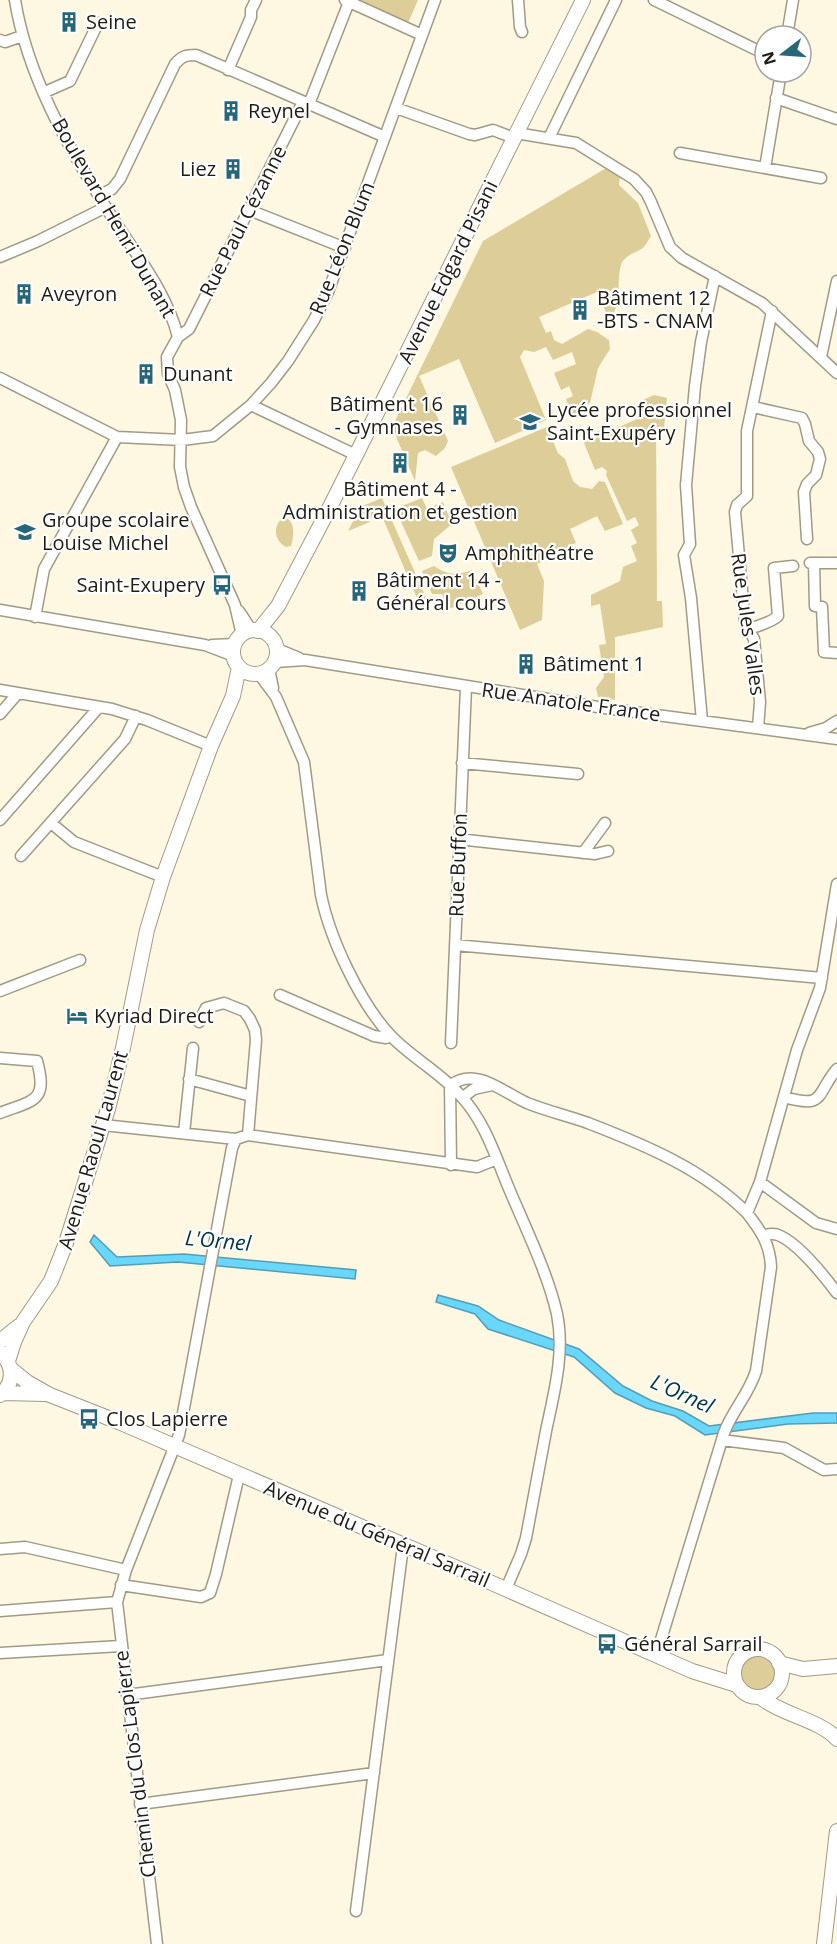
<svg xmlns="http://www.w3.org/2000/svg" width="837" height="1944" font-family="'Open Sans',sans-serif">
<rect width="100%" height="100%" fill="#fef7e1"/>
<path fill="#ddcd98" d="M357 0H418L408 23Z
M608 167 620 174 619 185 638 203 651 236C648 240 646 245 643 248 636 253 624 255 621 265 616 281 623 306 609 319L597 292 539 317 546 333 551 331 554 340 562 344 588 329 597 332 609 340 610 349 598 368 590 403 584 405 586 410 572 416 566 399 573 396 569 386 561 390 554 373 576 364 572 352 553 360 546 347 534 352 524 350 520 357 546 420 495 443 459 359 419 376 448 441 445 448 436 456 425 450 418 453 415 481 397 439 393 425 483 241Z
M654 395 667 398 664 428 656 427 657 601H662L663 627 615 637V700L598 697 596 688 604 677 599 645 606 644 600 604 591 606V595L620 581 623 567 637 561 631 546 637 543 631 530 639 525 635 517 627 521 606 475 607 471 602 467 595 470 582 438 605 428 607 432 649 414 643 400Z
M547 427 558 453 565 459 573 481 580 487 592 489 599 481 605 482 623 524 605 531 597 516 570 529 576 543 571 545V549L537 564 544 581 542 620 520 630 451 467Z
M382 498 428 602 420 605 381 514 369 519 370 522 348 531 360 507Z
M422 498 427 509 443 502 452 524 434 539 432 556 419 561 397 513 399 507Z
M284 517C296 521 294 536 291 546L286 547C274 541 272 525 284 517Z
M434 566C447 575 457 576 472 570L483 594 449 609 442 594H432L422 571Z
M739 1673a18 18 0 1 1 36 0a18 18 0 1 1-36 0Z"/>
<path fill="#69d6fb" stroke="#539eb6" stroke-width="1.5" d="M94 1235 117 1257 184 1254 356 1270 355 1279 178 1262 110 1266 90 1242Z
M438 1295 478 1306 499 1320 579 1349 623 1386 652 1401 683 1411 709 1426 813 1413H837V1423L788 1424 705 1435 675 1416 646 1408 615 1393 574 1357 488 1329 475 1314 436 1302Z"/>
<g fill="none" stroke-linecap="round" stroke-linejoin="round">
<g stroke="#a19a86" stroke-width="13">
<path id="minor" d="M15 0C27 75 67 145 107 209 132 250 166 289 178 337L167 357 168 374 175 390 181 420 180 467 184 487 191 507 235 605 242 635
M345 0 422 35
M518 0 520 27 522 32
M654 0 765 54
M787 36 793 0
M0 40 5 42 22 36
M228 70 251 17V10L256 0
M45 92 70 81 98 23
M776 98 837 119
M309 104 349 2
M396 108 469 134 475 135 493 130 514 138
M516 133 576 143 634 179 646 192 651 202 670 247 682 258 762 303 837 373
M549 138 616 0
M680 153 821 178
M765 168 781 72
M99 196 112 189 120 179 175 64C182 56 186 55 196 55L385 137
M249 210 345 248
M0 257 38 241 106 207
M178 337 189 329 303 102
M821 357 837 281
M0 378 117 437 182 440 213 436 251 405 271 383 288 361 314 320 328 292 435 0
M251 405 356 455
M753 407 802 418 805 424 809 441 818 452 820 459 816 475 807 484 804 492 807 539
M810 563H837
M814 563 815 606 822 607 824 652 837 653
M0 610 205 645 234 656
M239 611 252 631
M35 617 44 569 117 437
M748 630C758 625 771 623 778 616L774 568 793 566
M212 645 235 644
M277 649 299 658
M275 662 305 660 604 708 837 739
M269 669 273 688
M259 674 276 697 304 762 321 895C330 939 360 1003 391 1036 412 1058 440 1072 460 1095 485 1121 496 1158 510 1191 526 1229 548 1274 557 1314 565 1353 554 1393 546 1431 539 1467 533 1502 526 1538L521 1554 506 1589
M0 690 112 709 147 720 211 746
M0 714 18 693
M702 721 691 598 684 555 690 544 686 485 695 386 701 342 715 276
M758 728 760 702 754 639 745 623 735 512 737 505 747 496V431L772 311
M809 733 826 728 837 721
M462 763 578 774
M0 820 99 707
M51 823 74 842 163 877
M458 839 595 854 608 851
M583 853 605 823
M21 856 125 739 136 716
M455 945 822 978
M0 991 80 960
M280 995 374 1036 386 1038 391 1036
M199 1022 206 1008 224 1003 244 1011 250 1019 255 1030 256 1040 248 1135
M451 1043 466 687
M0 1058 37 1061C48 1102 34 1100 0 1113
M189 1079 251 1096
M450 1084 451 1165
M451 1085C476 1066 504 1093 527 1103 547 1111 568 1116 588 1123 645 1145 703 1169 747 1213
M463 1097 474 1089 492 1085
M784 1097C826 1109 815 1095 837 1069
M103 1125 236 1139
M184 1133 193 1048
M236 1139 248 1135 477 1167 497 1159
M760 1182 816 1223 837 1229
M764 1235C769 1234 773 1233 778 1235 797 1242 825 1277 837 1293
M722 1440 784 1448 824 1470 837 1469
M0 1549 25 1547 126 1570
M121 1585 201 1597 210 1593 216 1574 239 1475
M0 1611 117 1602
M0 1653 121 1646
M656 1656 724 1433C732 1411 749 1394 756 1371L771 1267C770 1244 761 1231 747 1213L760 1182 797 1050 820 988 837 884
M127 1695 388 1660
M140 1804 374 1773
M356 1911 403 1546
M157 1944 117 1602 126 1570 179 1435 232 1148 236 1139"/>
</g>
<g stroke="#a19a86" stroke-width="16">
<path id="major" d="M233 652a22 22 0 1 1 44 0a22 22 0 1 1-44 0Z
M258 631 278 606 331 505 583 0
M0 1341 19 1326
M0 1352C14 1365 15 1383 0 1395
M8 1361 14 1342 23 1322 51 1281 66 1243 108 1109 123 1048 147 930 163 877 211 746 233 696 239 667
M11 1369 27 1382 50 1395 121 1423 469 1573 692 1671 737 1685
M3 1393 45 1394
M734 1673a24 24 0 1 1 48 0a24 24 0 1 1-48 0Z
M779 1663 803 1669 837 1666
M760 1697C782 1715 820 1720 837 1739
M824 1944 837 1831"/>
</g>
<use href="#minor" stroke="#fff" stroke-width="10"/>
<use href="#major" stroke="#fff" stroke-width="14"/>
</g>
<defs>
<g id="building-bare" transform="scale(1.62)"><path d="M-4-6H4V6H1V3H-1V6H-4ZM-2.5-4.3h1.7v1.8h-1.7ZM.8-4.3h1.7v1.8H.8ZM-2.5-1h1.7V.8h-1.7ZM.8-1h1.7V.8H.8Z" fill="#26667b" stroke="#fff" stroke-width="2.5" paint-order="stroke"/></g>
<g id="school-bare" transform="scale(1.62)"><path d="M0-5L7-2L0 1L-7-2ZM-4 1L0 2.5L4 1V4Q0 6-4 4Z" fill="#26667b" stroke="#fff" stroke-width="2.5" paint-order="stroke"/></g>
<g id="theatre-bare" transform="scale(1.62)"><path d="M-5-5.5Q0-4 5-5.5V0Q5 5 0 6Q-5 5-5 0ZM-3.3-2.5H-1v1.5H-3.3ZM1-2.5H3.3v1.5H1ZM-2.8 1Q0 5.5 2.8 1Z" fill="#26667b" stroke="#fff" stroke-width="2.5" paint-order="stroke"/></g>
<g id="bus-bare" transform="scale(1.62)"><path d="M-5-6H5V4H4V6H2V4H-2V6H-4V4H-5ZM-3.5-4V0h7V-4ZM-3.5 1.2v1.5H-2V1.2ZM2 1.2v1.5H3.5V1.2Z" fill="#26667b" stroke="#fff" stroke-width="2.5" paint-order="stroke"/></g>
<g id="hotel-bare" transform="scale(1.62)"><path d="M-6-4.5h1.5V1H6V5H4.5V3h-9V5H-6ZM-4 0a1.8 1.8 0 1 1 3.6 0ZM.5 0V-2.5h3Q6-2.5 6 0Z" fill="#26667b" stroke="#fff" stroke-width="2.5" paint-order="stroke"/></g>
</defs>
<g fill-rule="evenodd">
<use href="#building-bare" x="69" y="22"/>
<use href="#building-bare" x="231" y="111"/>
<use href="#building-bare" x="233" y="169"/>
<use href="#building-bare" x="24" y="294"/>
<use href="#building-bare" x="580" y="310"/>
<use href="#building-bare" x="146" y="374"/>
<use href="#building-bare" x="460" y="415"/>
<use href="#school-bare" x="530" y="422"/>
<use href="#building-bare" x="400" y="463"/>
<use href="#school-bare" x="25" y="532"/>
<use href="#theatre-bare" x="448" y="553"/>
<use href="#bus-bare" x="222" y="585"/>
<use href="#building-bare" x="359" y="591"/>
<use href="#building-bare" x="526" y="664"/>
<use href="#hotel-bare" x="77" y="1016"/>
<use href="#bus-bare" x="89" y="1419"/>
<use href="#bus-bare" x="607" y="1644"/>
</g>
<g text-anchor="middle" stroke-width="4.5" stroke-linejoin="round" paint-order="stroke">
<g font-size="20" fill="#1f1c14" stroke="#fff" text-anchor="start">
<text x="86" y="29">Seine</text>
<text x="248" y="118">Reynel</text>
<text x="216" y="176" text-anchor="end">Liez</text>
<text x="41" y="301">Aveyron</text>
<text x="597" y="305">Bâtiment 12<tspan x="597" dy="23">-BTS - CNAM</tspan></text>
<text x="163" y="381">Dunant</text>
<text x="443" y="411" text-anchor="end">Bâtiment 16<tspan x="443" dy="23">- Gymnases</tspan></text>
<text x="547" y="417">Lycée professionnel<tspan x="547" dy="23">Saint-Exupéry</tspan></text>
<text x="400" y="496" text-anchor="middle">Bâtiment 4 -<tspan x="400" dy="23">Administration et gestion</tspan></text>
<text x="42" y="527">Groupe scolaire<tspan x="42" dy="23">Louise Michel</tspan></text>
<text x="465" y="560">Amphithéatre</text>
<text x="376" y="587">Bâtiment 14 -<tspan x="376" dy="23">Général cours</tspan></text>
<text x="205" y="592" text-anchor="end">Saint-Exupery</text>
<text x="543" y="671">Bâtiment 1</text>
<text x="94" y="1023">Kyriad Direct</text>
<text x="106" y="1426">Clos Lapierre</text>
<text x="624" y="1651">Général Sarrail</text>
</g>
<g font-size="20" fill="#1f1c14" stroke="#fff">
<text transform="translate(114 218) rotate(60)" y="7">Boulevard Henri Dunant</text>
<text transform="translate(243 221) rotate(-63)" y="7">Rue Paul Cézanne</text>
<text transform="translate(342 248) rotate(-68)" y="7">Rue Léon Blum</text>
<text transform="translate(448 272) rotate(-64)" y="7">Avenue Edgard Pisani</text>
<text transform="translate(748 624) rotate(82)" y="7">Rue Jules Valles</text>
<text transform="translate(571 702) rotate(8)" y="7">Rue Anatole France</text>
<text transform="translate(458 865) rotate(-88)" y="7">Rue Buffon</text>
<text transform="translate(93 1150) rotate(-74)" y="7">Avenue Raoul Laurent</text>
<text transform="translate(377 1534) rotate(23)" y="7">Avenue du Général Sarrail</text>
<text transform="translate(135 1764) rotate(-97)" y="7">Chemin du Clos Lapierre</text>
</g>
<g font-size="21" font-style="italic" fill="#013645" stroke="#fff">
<text transform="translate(218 1241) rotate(5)" y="7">L'Ornel</text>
<text transform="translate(682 1394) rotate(24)" y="7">L'Ornel</text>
</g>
</g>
<g transform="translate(783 54) rotate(253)"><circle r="28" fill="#ffffff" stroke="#a5a4a1" stroke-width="1.5"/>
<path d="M0-4.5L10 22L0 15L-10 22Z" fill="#26667b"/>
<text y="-9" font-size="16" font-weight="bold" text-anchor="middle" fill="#1f1c14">N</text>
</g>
</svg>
